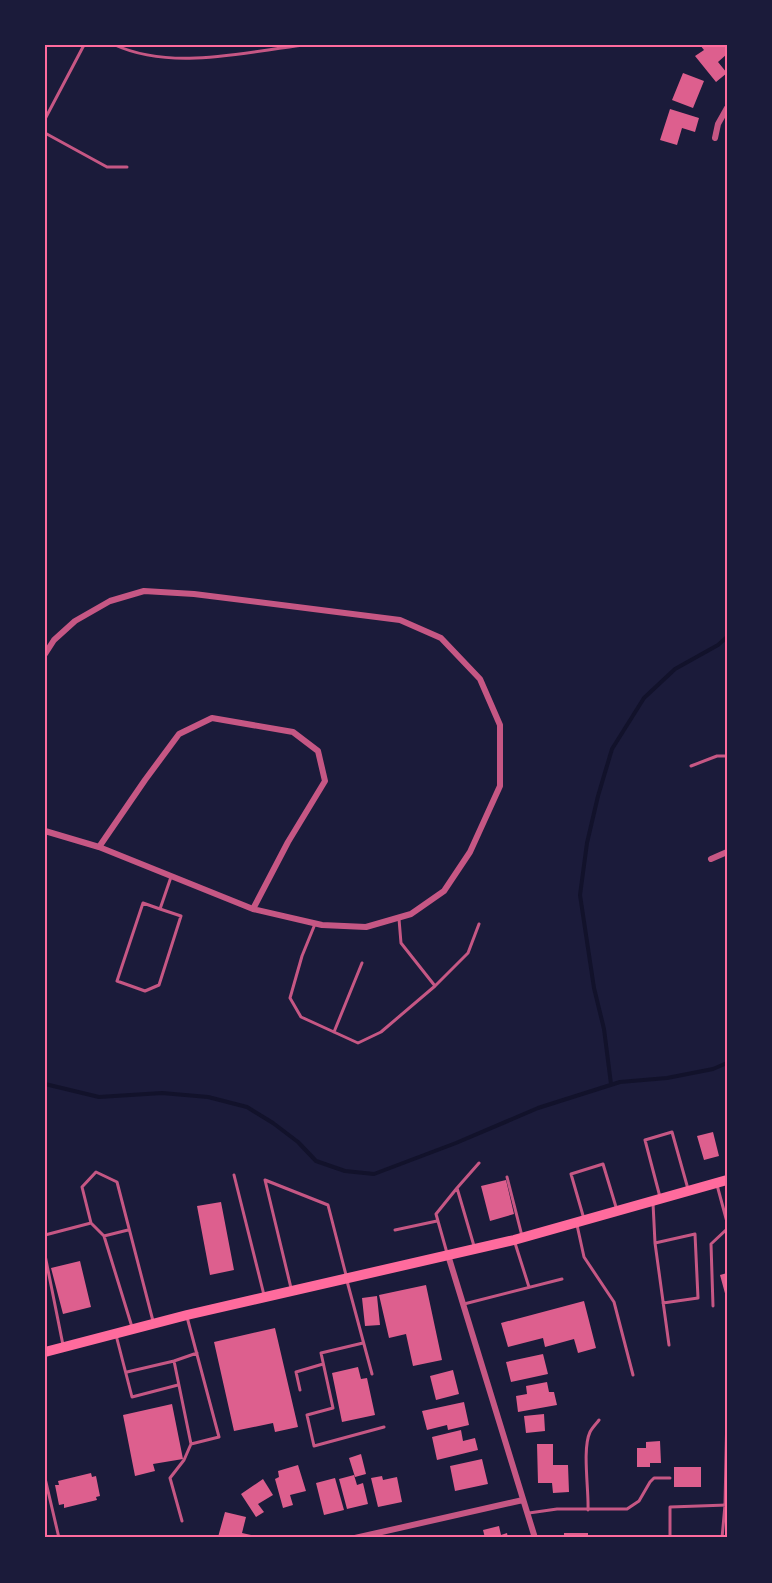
<svg xmlns="http://www.w3.org/2000/svg" width="772" height="1583" font-family="'Space Grotesk',sans-serif">
<rect width="100%" height="100%" fill="#1b1b3a"/>
<g fill="none" stroke-linecap="round" stroke-linejoin="round">
<path stroke="#12122b" stroke-width="4" d="M45 1084 99 1097 162 1093 208 1097 247 1107 273 1123 298 1142 316 1161 345 1171 374 1174 456 1143 538 1108 620 1082 667 1078 713 1069 727 1063
M611 1084 604 1029 594 988 580 895 587 843 598 796 612 749 644 698 675 669 718 645 727 637"/>
</g>
<path fill="#dd5f8e" d="M700 45H724L727 49V54L718 62 727 73 716 82 695 56 704 50Z
M683 73 704 81 693 108 672 100Z
M670 109 699 118 695 132 682 128 677 145 660 140Z
M713 1132 719 1156 704 1160 697 1136Z
M506 1180 514 1214 490 1221 481 1186Z
M221 1202 234 1270 210 1275 197 1206Z
M80 1261 91 1307 63 1314 51 1268Z
M727 1273V1297H726L720 1275Z
M426 1285 442 1360 413 1366 406 1334 389 1338 379 1295Z
M377 1296 380 1325 365 1326 362 1298Z
M584 1301 596 1348 578 1353 574 1339 545 1347 543 1338 508 1347 501 1323Z
M275 1328 298 1427 275 1432 273 1423 234 1431 214 1342Z
M543 1354 548 1374 511 1382 506 1362Z
M358 1367 361 1379 367 1378 375 1415 342 1422 332 1373Z
M453 1370 459 1394 436 1400 430 1376Z
M547 1382 549 1392H554L557 1405 518 1412 516 1396 527 1394 526 1386Z
M464 1402 469 1425 448 1430 447 1425 427 1430 422 1411Z
M172 1404 183 1459 153 1464 155 1471 135 1476 123 1415Z
M544 1414 545 1431 526 1433 524 1416Z
M461 1430 463 1441 475 1438 478 1450 437 1460 432 1437Z
M660 1441 661 1463H650V1467H637V1448H646V1442Z
M537 1444H553V1465H568L569 1492 553 1493 552 1483H538Z
M361 1454 366 1474 355 1477 349 1458Z
M482 1459 488 1484 455 1491 450 1466Z
M298 1465 306 1491 290 1495 293 1505 283 1508 275 1479 279 1477 278 1471Z
M674 1467H701V1487H674Z
M91 1473 92 1477 96 1476 100 1496 96 1497 97 1500 64 1508V1504L59 1505 55 1485H59L58 1481Z
M354 1475 357 1485 363 1483 368 1504 347 1509 339 1479Z
M382 1476 383 1480 397 1477 402 1502 378 1507 371 1478Z
M335 1478 344 1510 324 1515 316 1483Z
M263 1479 273 1495 258 1504 264 1512 256 1517 241 1494Z
M225 1512 246 1517 242 1533 251 1535 250 1538 218 1537Z
M499 1526 501 1535 507 1533 508 1538H485L483 1530Z
M564 1533H588V1538H564Z"/>
<g fill="none" stroke-linecap="round" stroke-linejoin="round">
<path stroke="#c65784" stroke-width="3" d="M115 45C172 71 244 52 304 45
M45 119 84 45
M45 133 107 167H127
M691 766 717 756H727
M160 909 181 916 159 985 145 991 117 981 143 903 160 909 171 877
M399 919 401 943 435 986 468 953 479 924
M315 924 302 956 290 998 301 1017 358 1043 381 1032 435 986
M334 1032 362 963
M234 1175 264 1295
M507 1177 522 1236
M717 1185 727 1222
M457 1188 479 1163
M660 1197 645 1140 672 1132 688 1189
M653 1203 655 1243 669 1345
M584 1219 571 1174 603 1164 616 1207
M577 1225 584 1257 614 1302 633 1375
M395 1230 437 1221
M45 1235 91 1223
M104 1236 128 1230
M515 1243 529 1287
M655 1243 695 1234 698 1298 663 1303
M447 1253 436 1214 457 1188 474 1246
M45 1255 63 1345
M347 1281 372 1374
M291 1288 265 1180 328 1205 346 1275
M464 1304 562 1279
M713 1306 711 1244 727 1229
M187 1317 219 1437 191 1444 174 1361 197 1353
M132 1327 104 1236 91 1223 82 1187 96 1172 117 1182 153 1321
M116 1335 132 1397 178 1385
M363 1343 321 1353 333 1408 307 1415 314 1446 384 1427
M127 1372 174 1361
M300 1390 296 1372 323 1364
M45 1478 59 1538
M588 1510C589 1490 582 1449 590 1432 592 1428 596 1424 599 1420
M529 1513 557 1509H627L639 1501 650 1482 654 1478H670
M182 1521 170 1478 184 1460 191 1444
M670 1538V1507L727 1505
M722 1538 725 1505 727 1410"/>
<path stroke="#c65784" stroke-width="6" d="M715 138 718 124 727 108
M45 654 54 640 75 621 110 601 144 591 194 594 400 620 441 638 480 679 500 725V786L470 852 444 891 411 914 366 927 322 925 253 909 99 847 45 831
M99 847 145 780 179 734 212 718 293 732 318 751 325 781 288 842 253 909
M711 859 727 852
M448 1255 535 1538
M355 1538 523 1500"/>
<path stroke="#ff6b9d" stroke-width="10" d="M45 1352 187 1315 514 1240 727 1180"/>
</g>
<rect width="772" height="1583" fill="none" stroke="#1b1b3a" stroke-width="93"/>
<rect x="46" y="46" width="680" height="1490" fill="none" stroke="#ff6b9d" stroke-width="2"/>
</svg>
